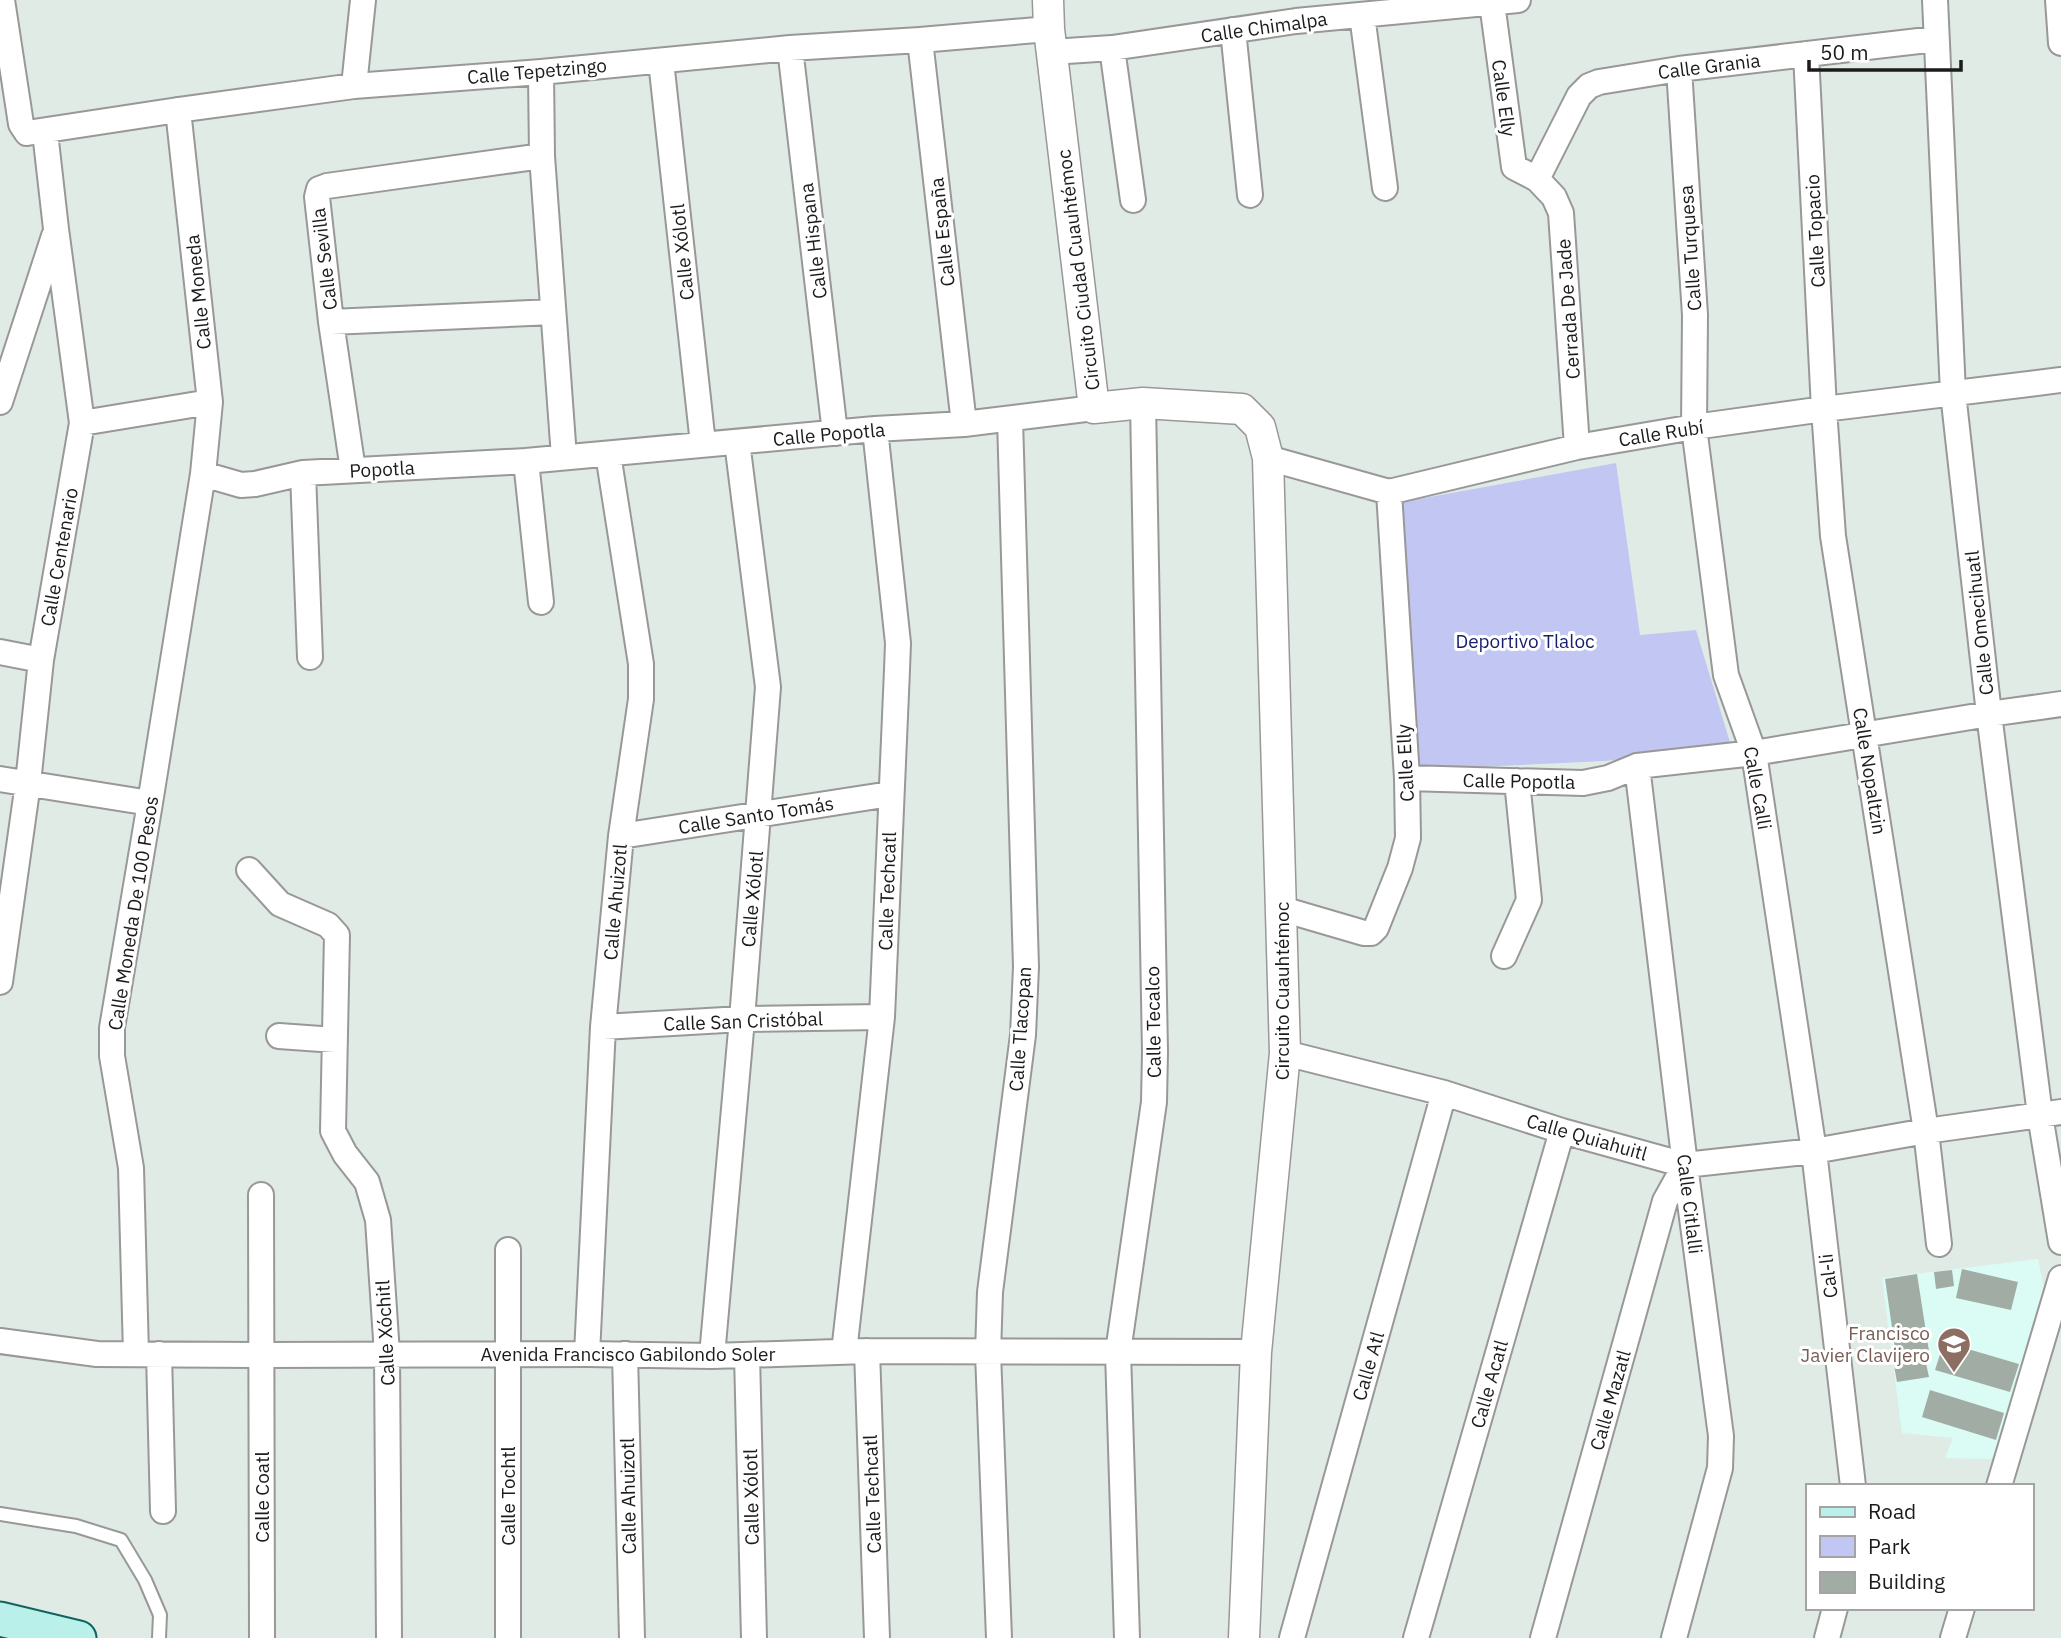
<svg xmlns="http://www.w3.org/2000/svg" width="2061" height="1638" font-family="'IBM Plex Sans',sans-serif">
<rect width="100%" height="100%" fill="#e1ebe6"/>
<path fill="#dbfbf5" d="M2038 1259 2047 1303 1992 1459 1945 1458 1953 1438 1902 1433 1882 1278Z"/>
<path fill="#c1c6f2" d="M1616 463 1640 635 1696 630 1732 749 1604 761 1415 770 1402 502Z"/>
<path fill="#a1ada4" d="M1962 1269 2018 1282 2011 1310 1956 1298Z
M1952 1270 1954 1286 1936 1289 1934 1272Z
M1917 1274 1929 1351 1896 1355 1885 1279Z
M1944 1342 2019 1364 2010 1392 1935 1370Z
M1924 1354 1929 1377 1897 1382 1893 1360Z
M1930 1390 2004 1413 1996 1440 1922 1417Z"/>
<g fill="none" stroke-linecap="round" stroke-linejoin="round">
<g stroke="#989898" stroke-width="16">
<path id="service" d="M0 1514 76 1526 121 1540 145 1580 160 1615 159 1638"/>
</g>
<g stroke="#989898" stroke-width="28">
<path id="minor" d="M2 0 21 124 27 133 178 110 354 86 541 72 790 48 920 40 1049 29
M1935 0 1953 393 1989 714 2040 1115 2061 1242
M2058 0 2061 43
M1492 3 1514 167 1537 179 1554 197 1561 213 1577 447
M1362 15 1385 188
M1233 30 1250 195
M920 40 964 424
M790 48 835 433
M1112 48 1133 200
M1052 52 1112 48 1296 21 1518 0
M1806 54 1824 409 1833 536 1926 1131 1939 1244
M661 61 703 444
M1679 69 1695 315 1694 427 1726 675 1754 753 1814 1151 1853 1486
M541 72 542 156 564 457
M354 86 363 0
M1537 179 1579 96 1589 86 1599 82 1679 69 1936 39
M331 322 553 312
M0 402 54 236
M82 423 210 402
M1268 458 1389 492 1577 447 1694 427 1824 409 2061 380
M526 461 541 602
M353 470 331 322 317 197 319 189 327 186 542 156
M303 473 310 657
M203 474 241 485 255 484 303 473 526 461 875 429 964 424 1094 408
M0 652 41 660
M1637 766 1685 1165 1721 1436 1720 1468 1674 1638
M1407 778 1583 783 1608 778 1637 766 1754 753 1989 714 2061 704
M0 779 150 803
M621 836 890 794
M249 870 280 904 328 925 337 935 333 1131 345 1154 367 1182 378 1220 387 1354 389 1638
M1282 909 1364 933H1371L1376 928 1400 868 1408 838 1407 778 1389 492
M1504 956 1529 900 1517 781
M0 982 28 783 41 660 82 423 56 229 45 132
M603 1027 742 1019 882 1017
M279 1036 335 1040
M1285 1053 1444 1093 1562 1131 1685 1165 1814 1151 1926 1131 2061 1112
M261 1195 262 1638
M508 1250V1638
M0 1341 97 1354 261 1355 587 1354 712 1356 867 1351 1256 1352
M867 1351 877 1638
M844 1352 882 1017 897 670 898 643 875 429
M136 1354 131 1168 112 1056V1028L150 803 203 474 210 402 178 110
M159 1354 163 1511
M587 1354 603 1027 621 836 641 699V664L608 454
M625 1354 632 1638
M747 1355 754 1638
M712 1356 742 1019 768 687 737 442
M1999 1486 2061 1278
M999 1638 988 1353 990 1292 1023 1035 1026 967 1010 419
M1127 1638 1118 1352 1154 1102 1155 1052 1143 403
M1292 1638 1444 1093
M1416 1638 1562 1131
M1543 1638 1665 1201 1685 1165
M1827 1638 1835 1608
M1953 1638 1962 1608"/>
</g>
<g stroke="#989898" stroke-width="33">
<path id="tertiary" d="M1048 0 1049 29 1094 408 1143 403 1242 409 1260 427 1268 458 1285 1053 1256 1352 1244 1638"/>
</g>
<g stroke="#10635e" stroke-width="37">
<path id="secondary" d="M0 1619 79 1638"/>
</g>
<use href="#service" stroke="#fff" stroke-width="12"/>
<use href="#minor" stroke="#fff" stroke-width="24"/>
<use href="#tertiary" stroke="#fff" stroke-width="30"/>
<use href="#secondary" stroke="#b9f1ea" stroke-width="33"/>
</g>
<defs>
<g id="school-pin" transform="scale(1.75)"><path d="M0 17L-7.5 6A9.5 9.5 0 1 1 7.5 6Z" fill="#8d6e63" stroke="#fff"/><path d="M0-5L7-2L0 1L-7-2ZM-4 1L0 2.5L4 1V4Q0 6-4 4Z" fill="#fff"/></g>
</defs>
<g fill-rule="evenodd">
<use href="#school-pin" x="1954" y="1344"/>
</g>
<g text-anchor="middle" stroke-width="6" stroke-linejoin="round" paint-order="stroke">
<g font-size="19" fill="#1b1b1b" stroke="#fff">
<text transform="translate(1264 27) rotate(-8)" y="7">Calle Chimalpa</text>
<text transform="translate(1709 66) rotate(-7)" y="7">Calle Grania</text>
<text transform="translate(537 71) rotate(-5)" y="7">Calle Tepetzingo</text>
<text transform="translate(1504 98) rotate(82)" y="7">Calle Elly</text>
<text transform="translate(1815 231) rotate(-93)" y="7">Calle Topacio</text>
<text transform="translate(942 232) rotate(-96)" y="7">Calle España</text>
<text transform="translate(813 241) rotate(-97)" y="7">Calle Hispana</text>
<text transform="translate(1690 248) rotate(-94)" y="7">Calle Turquesa</text>
<text transform="translate(682 252) rotate(-96)" y="7">Calle Xólotl</text>
<text transform="translate(324 259) rotate(-97)" y="7">Calle Sevilla</text>
<text transform="translate(1078 270) rotate(-97)" y="7">Circuito Ciudad Cuauhtémoc</text>
<text transform="translate(198 292) rotate(-96)" y="7">Calle Moneda</text>
<text transform="translate(1568 309) rotate(-94)" y="7">Cerrada De Jade</text>
<text transform="translate(1661 433) rotate(-9)" y="7">Calle Rubí</text>
<text transform="translate(829 434) rotate(-5)" y="7">Calle Popotla</text>
<text transform="translate(382 469) rotate(-3)" y="7">Popotla</text>
<text transform="translate(59 557) rotate(-80)" y="7">Calle Centenario</text>
<text transform="translate(1979 623) rotate(-96)" y="7">Calle Omecihuatl</text>
<text transform="translate(1405 763) rotate(-93)" y="7">Calle Elly</text>
<text transform="translate(1870 771) rotate(81)" y="7">Calle Nopaltzin</text>
<text transform="translate(1519 781) rotate(1)" y="7">Calle Popotla</text>
<text transform="translate(1758 788) rotate(80)" y="7">Calle Calli</text>
<text transform="translate(756 815) rotate(-9)" y="7">Calle Santo Tomás</text>
<text transform="translate(887 891) rotate(-88)" y="7">Calle Techcatl</text>
<text transform="translate(752 899) rotate(-85)" y="7">Calle Xólotl</text>
<text transform="translate(615 902) rotate(-85)" y="7">Calle Ahuizotl</text>
<text transform="translate(133 913) rotate(-81)" y="7">Calle Moneda De 100 Pesos</text>
<text transform="translate(1282 991) rotate(-90)" y="7">Circuito Cuauhtémoc</text>
<text transform="translate(743 1021) rotate(-2)" y="7">Calle San Cristóbal</text>
<text transform="translate(1153 1022) rotate(-91)" y="7">Calle Tecalco</text>
<text transform="translate(1020 1029) rotate(-86)" y="7">Calle Tlacopan</text>
<text transform="translate(1587 1137) rotate(16)" y="7">Calle Quiahuitl</text>
<text transform="translate(1690 1204) rotate(83)" y="7">Calle Citlalli</text>
<text transform="translate(1828 1276) rotate(-97)" y="7">Cal-li</text>
<text transform="translate(385 1333) rotate(-93)" y="7">Calle Xóchitl</text>
<text x="628" y="1361">Avenida Francisco Gabilondo Soler</text>
<text transform="translate(1368 1366) rotate(-74)" y="7">Calle Atl</text>
<text transform="translate(1489 1384) rotate(-74)" y="7">Calle Acatl</text>
<text transform="translate(1610 1400) rotate(-74)" y="7">Calle Mazatl</text>
<text transform="translate(872 1494) rotate(-92)" y="7">Calle Techcatl</text>
<text transform="translate(508 1496) rotate(-90)" y="7">Calle Tochtl</text>
<text transform="translate(628 1496) rotate(-91)" y="7">Calle Ahuizotl</text>
<text transform="translate(262 1497) rotate(-90)" y="7">Calle Coatl</text>
<text transform="translate(751 1497) rotate(-91)" y="7">Calle Xólotl</text>
</g>
<g font-size="19" fill="#171e6b" stroke="#fff">
<text x="1525" y="648">Deportivo Tlaloc</text>
</g>
<g font-size="19" fill="#785e54" stroke="#fff" text-anchor="end">
<text x="1930" y="1340">Francisco<tspan x="1930" dy="22">Javier Clavijero</tspan></text>
</g>
</g>
<rect x="1806" y="1484" width="228" height="126" fill="#ffffff" stroke="#a4a4a4" stroke-width="2"/>
<rect x="1820" y="1507" width="35" height="10" fill="#b9f1ea" stroke="#a4a4a4" stroke-width="2"/>
<text x="1868" y="1519" font-size="21" fill="#1b1b1b">Road</text>
<rect x="1820" y="1536" width="35" height="21" fill="#c1c6f2" stroke="#a4a4a4" stroke-width="2"/>
<text x="1868" y="1554" font-size="21" fill="#1b1b1b">Park</text>
<rect x="1820" y="1572" width="35" height="21" fill="#a1ada4" stroke="#a4a4a4" stroke-width="2"/>
<text x="1868" y="1589" font-size="21" fill="#1b1b1b">Building</text>
<path d="M1809 60v10h152v-10" fill="none" stroke="#1b1b1b" stroke-width="3.5"/>
<text x="1820" y="60" font-size="21" fill="#1b1b1b" stroke="#ffffff" stroke-width="5" paint-order="stroke">50 m</text>
</svg>
